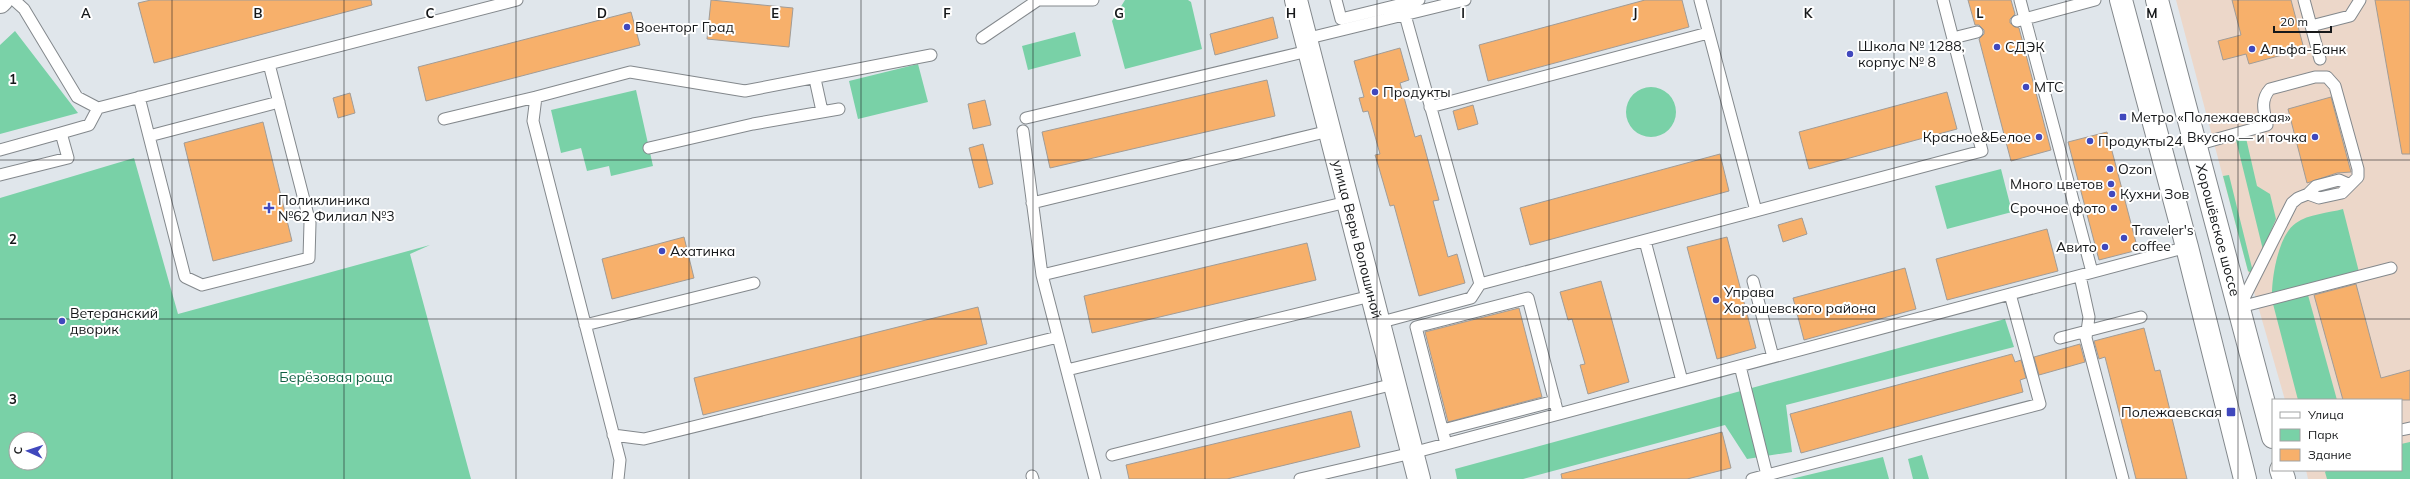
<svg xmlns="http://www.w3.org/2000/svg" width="2410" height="479" font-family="Mulish,sans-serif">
<rect width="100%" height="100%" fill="#e0e6eb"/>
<path fill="#ecd7c9" d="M2176 0H2410V451L2401 453V400H2285L2248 271Z
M2306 470H2344L2330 479H2308Z"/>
<path fill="#79d1a7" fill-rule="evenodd" d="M1125 0H1188L1191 2 1202 49 1125 69 1112 21Z
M15 31 78 113 0 134V45Z
M1075 32 1081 56 1028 70 1022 46Z
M918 64 928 102 858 119 849 81Z
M1626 112a25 25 0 1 1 50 0a25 25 0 1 1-50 0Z
M636 90 653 166 611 176 609 166 587 171 581 148 561 153 551 110Z
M2246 138 2257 186 2270 194 2276 219 2263 250 2236 140Z
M134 158 178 314 430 245 410 254 471 479H0V198ZM16 439H40V463H16Z
M2001 169 2012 212 1947 229 1935 186Z
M2229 175 2253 272 2251 273 2248 271 2223 176Z
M2343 209 2359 272 2272 294C2272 275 2279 234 2296 223 2308 214 2329 213 2343 209Z
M2308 295 2337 400H2298L2273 304Z
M2005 319 2014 347 1786 405 1792 452 1747 459 1725 425 1523 479H1457L1455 469Z
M2410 442V479H2327L2325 472 2327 470H2401V444Z
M1922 455 1929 479H1913L1908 459Z
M1883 457 1889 479H1791Z"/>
<path fill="#f7b06b" stroke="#a19c97" d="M151 0H371L372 5 154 63 138 3Z
M711 0 793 8 789 47 707 39Z
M1645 0H1682L1689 27 1488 81 1479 45Z
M1968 0H2011L2015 14 2010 19V23L2019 28 2051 150 2011 161 1979 39 1984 34V30L1979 25H1975Z
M2232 0H2291L2304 49 2249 64 2246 54 2223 60 2218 41 2241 35Z
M2375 0H2410V154H2402Z
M631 12 640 45 426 101 418 67Z
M1273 17 1278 38 1215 55 1210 34Z
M1400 48 1409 80 1400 83 1415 137 1421 135 1439 200 1433 201 1448 257 1457 254 1465 283 1419 296 1394 205 1390 206 1379 168 1375 155 1380 154 1368 111 1363 112 1359 98 1364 97 1354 61Z
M1267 80 1275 116 1050 168 1042 132Z
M1947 92 1957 129 1809 169 1799 132Z
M350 93 355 113 338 118 333 98Z
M2331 97 2351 172 2337 173 2307 183 2288 109Z
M985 100 991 125 973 129 968 104Z
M1473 105 1478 124 1458 130 1453 111Z
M263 122 292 241 213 261 184 143Z
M2107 132 2138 250 2099 260 2068 142Z
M983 144 993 184 979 188 969 148Z
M1720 154 1729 191 1530 245 1520 208Z
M1802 218 1807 234 1783 242 1778 225Z
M2047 229 2058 271 1947 300 1936 259Z
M684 237 694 278 612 299 602 259Z
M1727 237 1756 348 1717 359 1687 247Z
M1307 243 1316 280 1092 333 1084 296Z
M1905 268 1916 309 1804 340 1793 298Z
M1601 281 1629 382 1588 394 1580 365 1585 364 1572 319 1568 320 1560 292Z
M2356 284 2381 378 2410 370V400H2343L2314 295Z
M978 307 987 344 703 415 694 378Z
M1519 308 1542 397 1448 422 1425 332Z
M2144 328 2155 371 2160 370 2187 479H2136L2105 357 2099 359 2094 341Z
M2080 344 2085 362 2039 375 2034 357Z
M2012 354 2015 362 2021 360 2026 378 2020 380 2023 392 1801 453 1790 414Z
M1351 411 1360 447 1227 479H1129L1126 465Z
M1722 432 1731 468 1687 479H1562L1561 474Z"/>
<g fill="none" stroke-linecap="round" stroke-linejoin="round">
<g stroke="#83888c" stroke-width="13">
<path id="service" d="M14 0 24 9 77 97 98 108 517 0
M1336 0 1341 19 1419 0
M1700 0 1756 211
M2020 0 2092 272
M2304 0 2320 59
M1405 15 1480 284
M2017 21 2095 0
M2311 26 2350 16 2360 0
M982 38 1038 0H1093
M1953 38 1977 32
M1305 39 1465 0
M815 79 822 111
M139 97 185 277 202 285 309 258 310 223 269 64
M1430 107 1708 33
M1026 118 1308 51
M444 119 536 97
M1023 131 1042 275 1095 479
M61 133 89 125 98 108
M149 136 279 102
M2196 145 2267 125C2264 112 2260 100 2270 89L2315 77H2327L2335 86 2358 169V177L2342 193 2319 198 2308 194
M649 148 753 124 839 109
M0 150 61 133 68 158 0 175
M1032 203 1329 131
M1645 241 1682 381
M1042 275 1347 202
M2080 276 2089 317 2086 338 2123 479
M1753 281 1773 357
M2240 306 2292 203 2298 198 2308 194 2316 186 2339 180 2348 184
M2240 307 2391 268
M1378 323 1471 298 1480 284 1982 151 1943 0
M585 325 754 283
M2060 338 2141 317
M1740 366 1767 475 2040 404 2010 294
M1067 370 1371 296
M1443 430 1555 401
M2401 430 2410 428
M613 435 644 439 1058 337
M1446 444 1416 327 1528 298 1558 414
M1112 455 1394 384
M1032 476 1033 479
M618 479 620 460 533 121 536 97 630 72 745 91 931 55
M1300 479 1412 453 2187 247
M1752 479 1767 475"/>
</g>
<g stroke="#83888c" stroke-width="24">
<g id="minor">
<path id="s1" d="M1296 0 1419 479"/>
</g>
</g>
<g stroke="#83888c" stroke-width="24">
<path id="tertiary" d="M0 2 2 0"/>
</g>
<g stroke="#83888c" stroke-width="24">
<g id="secondary">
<path d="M2121 0 2187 247 2245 479"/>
<path id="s2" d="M2157 0 2273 437"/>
<path d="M2281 470 2284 479"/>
</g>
</g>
<use href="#service" stroke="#fff" stroke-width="11"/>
<use href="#minor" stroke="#fff" stroke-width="22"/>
<use href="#tertiary" stroke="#fff" stroke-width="22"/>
<use href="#secondary" stroke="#fff" stroke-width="22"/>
</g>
<path fill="none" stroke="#16181a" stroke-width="1" stroke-opacity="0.55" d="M172 0V479M344 0V479M516 0V479M689 0V479M861 0V479M1033 0V479M1205 0V479M1377 0V479M1549 0V479M1721 0V479M1894 0V479M2066 0V479M2238 0V479M0 160H2410M0 319H2410"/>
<g fill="#4048bd" stroke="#fff" stroke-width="1.5">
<circle cx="627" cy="27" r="4"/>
<circle cx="1997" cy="47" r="4"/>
<circle cx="2252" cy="49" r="4"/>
<circle cx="1850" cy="54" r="4"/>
<circle cx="2026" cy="87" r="4"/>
<circle cx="1375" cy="92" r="4"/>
<rect x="2119" y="113" width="8" height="8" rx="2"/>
<circle cx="2039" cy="137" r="4"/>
<circle cx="2315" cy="137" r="4"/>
<circle cx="2090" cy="141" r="4"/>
<circle cx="2110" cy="169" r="4"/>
<circle cx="2111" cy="184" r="4"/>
<circle cx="2112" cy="194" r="4"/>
<path d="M267 202h4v4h4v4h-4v4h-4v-4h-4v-4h4z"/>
<circle cx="2114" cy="208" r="4"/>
<circle cx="2124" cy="238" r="4"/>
<circle cx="2105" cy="247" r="4"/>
<circle cx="662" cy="251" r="4"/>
<circle cx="1716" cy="300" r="4"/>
<circle cx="62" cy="321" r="4"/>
<rect x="2226" y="407" width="10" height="10" rx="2"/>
</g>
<g text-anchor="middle" stroke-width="4" stroke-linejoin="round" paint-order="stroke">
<g font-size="14" fill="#16181a" stroke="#fff" text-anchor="start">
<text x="635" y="32">Военторг Град</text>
<text x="1858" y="51">Школа № 1288,<tspan x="1858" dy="16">корпус № 8</tspan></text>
<text x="2005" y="52">СДЭК</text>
<text x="2260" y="54">Альфа-Банк</text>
<text x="2034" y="92">МТС</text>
<text x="1383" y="97">Продукты</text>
<text x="2131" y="122">Метро «Полежаевская»</text>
<text x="2031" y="142" text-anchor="end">Красное&amp;Белое</text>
<text x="2307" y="142" text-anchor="end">Вкусно — и точка</text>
<text x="2098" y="146">Продукты24</text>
<text x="2118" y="174">Ozon</text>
<text x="2103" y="189" text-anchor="end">Много цветов</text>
<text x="2120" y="199">Кухни Зов</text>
<text x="278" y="205">Поликлиника<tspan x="278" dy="16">№62 Филиал №3</tspan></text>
<text x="2106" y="213" text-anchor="end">Срочное фото</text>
<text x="2132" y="235">Traveler's<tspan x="2132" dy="16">coffee</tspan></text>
<text x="2097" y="252" text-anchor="end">Авито</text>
<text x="670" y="256">Ахатинка</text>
<text x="1724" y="297">Управа<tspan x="1724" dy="16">Хорошевского района</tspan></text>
<text x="70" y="318">Ветеранский<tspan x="70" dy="16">дворик</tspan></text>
<text x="2222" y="417" text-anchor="end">Полежаевская</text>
</g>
<g font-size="14" fill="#16181a" stroke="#fff">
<text dy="5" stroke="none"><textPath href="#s2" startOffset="238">Хорошёвское шоссе</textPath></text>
<text dy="5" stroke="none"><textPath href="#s1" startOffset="247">улица Веры Волошиной</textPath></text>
</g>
<g font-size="14" fill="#126244" stroke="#fff">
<text x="336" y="382">Берёзовая роща</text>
</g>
</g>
<g font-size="13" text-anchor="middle" font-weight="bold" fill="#16181a" stroke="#fff" stroke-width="4" stroke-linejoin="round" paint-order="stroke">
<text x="86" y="18">A</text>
<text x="258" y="18">B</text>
<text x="430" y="18">C</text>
<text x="602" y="18">D</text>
<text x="775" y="18">E</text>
<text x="947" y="18">F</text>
<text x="1119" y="18">G</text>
<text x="1291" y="18">H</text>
<text x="1463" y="18">I</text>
<text x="1635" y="18">J</text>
<text x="1808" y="18">K</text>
<text x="1980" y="18">L</text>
<text x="2152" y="18">M</text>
<text x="13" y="84">1</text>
<text x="13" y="244">2</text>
<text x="13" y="404">3</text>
</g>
<rect x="2272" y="399" width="130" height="72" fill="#ffffff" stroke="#a2a3a3"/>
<rect x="2280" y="412" width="20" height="6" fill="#ffffff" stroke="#a2a3a3"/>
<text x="2308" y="419" font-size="12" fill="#16181a">Улица</text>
<rect x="2280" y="429" width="20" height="12" fill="#79d1a7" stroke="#a2a3a3"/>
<text x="2308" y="439" font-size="12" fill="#16181a">Парк</text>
<rect x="2280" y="449" width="20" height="12" fill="#f7b06b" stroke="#a2a3a3"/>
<text x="2308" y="459" font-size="12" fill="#16181a">Здание</text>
<g transform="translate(28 451) rotate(273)"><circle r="19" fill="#ffffff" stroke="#a2a3a3"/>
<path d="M0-3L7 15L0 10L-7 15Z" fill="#4048bd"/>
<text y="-6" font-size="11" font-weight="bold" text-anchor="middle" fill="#16181a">С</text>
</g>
<path d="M2274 26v6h57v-6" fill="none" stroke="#16181a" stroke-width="2"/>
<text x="2280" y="26" font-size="12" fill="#16181a" stroke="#ffffff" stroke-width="3" paint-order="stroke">20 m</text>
</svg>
